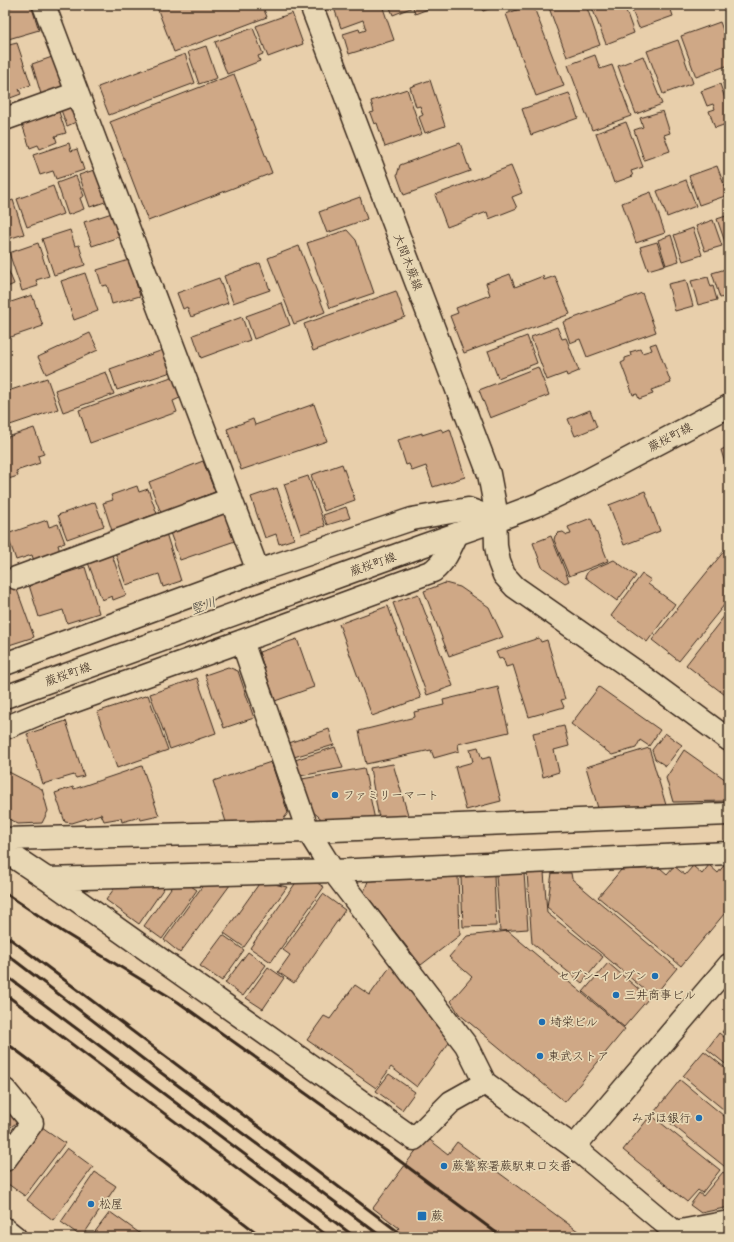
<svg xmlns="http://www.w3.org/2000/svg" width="734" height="1242" font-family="Mali,'Klee One',sans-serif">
<rect width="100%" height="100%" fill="#e8cfab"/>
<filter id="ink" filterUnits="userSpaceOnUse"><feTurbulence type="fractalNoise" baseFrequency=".025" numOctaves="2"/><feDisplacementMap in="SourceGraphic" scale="8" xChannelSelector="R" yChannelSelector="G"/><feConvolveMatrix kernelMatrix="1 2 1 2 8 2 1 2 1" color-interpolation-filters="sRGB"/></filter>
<g filter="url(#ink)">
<path fill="#cfa886" stroke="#3b2a1e" d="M18 5H31L39 30 5 40V9Z
M156 5H262L267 17 174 52Z
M333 5H382L394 40 349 54 343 34 359 29 360 32 366 30 363 20 341 28Z
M389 5H427L428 9 415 14 413 7 393 15Z
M480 5H500L483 11Z
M530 5H533L564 86 536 96 506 14Z
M548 5H586L600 45 567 57Z
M591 5H624L634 33 606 44Z
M630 5H674L675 8 671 10 673 16 639 28Z
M292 13 303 44 268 57 256 26Z
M720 22 729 46V65L696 77 681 36Z
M253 28 263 54 258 56 260 61 227 74 215 42Z
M678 40 693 83 663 94 647 51Z
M17 43 31 85 19 89 21 94 5 100V46Z
M206 46 217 78 199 84 188 52Z
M185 54 195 83 109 115 98 87Z
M595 55 600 69 612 65 631 116 592 130 568 65Z
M55 56 65 87 41 94 32 64Z
M643 56 662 104 636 114 618 66Z
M234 74 272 173 148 221 110 122Z
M430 80 445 126 425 133 419 117 423 115 420 106 416 107 410 87Z
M729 81V102L723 83Z
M720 84 729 110V123L715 128 709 111 715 109 713 104 707 106 701 91Z
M407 89 422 134 385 147 377 123 374 124 370 113 374 112 371 101Z
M569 93 578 118 531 135 522 109Z
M71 106 76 122 67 126 61 110Z
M663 111 670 133 664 135 670 151 644 160 634 130 643 127 640 118Z
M59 112 66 133 55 136 57 142 40 149 38 145 30 148 22 124Z
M626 122 643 167 631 171 633 176 614 183 596 133Z
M69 143 71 151 77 149 84 170 56 179 53 171 40 175 33 155Z
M460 143 470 171 404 195 397 175 400 165Z
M511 166 522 193 512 197 517 208 489 219 487 212 447 227 435 195Z
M717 166 728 195 699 205 689 176Z
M97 169 108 201 90 207 79 175Z
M76 176 84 196 80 198 84 209 68 215 57 183Z
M686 180 696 206 667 217 657 191Z
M53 186 63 214 27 227 17 199Z
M651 192 665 233 636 243 622 203Z
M360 197 367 219 327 233 319 212Z
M13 200 24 234 5 240V203Z
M115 212 122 236 92 246 84 222Z
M729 215V241L725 242 717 219Z
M713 220 722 246 705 251 696 226Z
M693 228 702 255 683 261 674 235Z
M70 230 75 246 79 245 85 265 54 275 42 239Z
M347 230 356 240 374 293 330 308 307 243Z
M671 235 679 261 666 265 658 240Z
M657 242 665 265 648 270 640 247Z
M38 243 49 276 36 280 38 286 22 291 9 253Z
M299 246 325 312 294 324 268 258Z
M129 260 140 296 112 304 107 285 102 286 97 270Z
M5 262 14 284 5 288Z
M260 263 270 290 233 303 224 276Z
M729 268V296L720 298 712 273Z
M85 273 98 311 74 320 61 281Z
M510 274 515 287 543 276 544 280 555 276 570 314 464 353 450 316 458 313 456 308 490 295 486 283Z
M708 277 711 287 713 286 717 300 698 305 691 281Z
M219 278 228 303 191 317 187 307 183 309 177 293Z
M686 280 693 306 675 311 668 284Z
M396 291 405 317 313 351 304 324Z
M642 293 656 332 587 357 580 339 570 343 563 322Z
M32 295 43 326 5 339V304Z
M282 303 290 325 254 339 246 316Z
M242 317 250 340 201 358 193 335Z
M557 327 562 339 566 338 579 371 567 376 566 373 547 380 531 337Z
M90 333 98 350 46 374 38 357Z
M527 336 537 363 498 378 488 351Z
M656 343 671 383 651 390 653 394 639 399 637 394 633 395 621 363 625 361V358L631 356 630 352 640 349 642 353 652 350 650 345Z
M163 350 171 372 117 390 110 369Z
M538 367 549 395 490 418 479 390Z
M106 372 114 394 63 412 55 390Z
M174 376 182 397 173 401 177 412 90 443 79 410Z
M47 378 58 409 7 426 5 420V392Z
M314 404 327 441 241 470 227 429 253 419 255 425Z
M590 410 597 427 575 436 568 419Z
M34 428 44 454 38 456 40 463 16 471 18 476 5 480V438Z
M441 429 443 432 450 429 465 477 433 487 426 466 412 471 409 464 406 465 398 440 422 433V435Z
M729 446V477L721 450Z
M203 461 215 492 161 513 149 482Z
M342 464 355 500 324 511 311 475Z
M308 476 325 526 301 534 284 484Z
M137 486 139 492 148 489 157 514 144 518 147 526 114 537 103 503 113 500 111 495Z
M277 488 294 539 279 544 276 534 265 538 251 497Z
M645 491 660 531 624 545 609 505Z
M95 502 104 526 67 539 58 515Z
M346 507 350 518 327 525 323 515Z
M225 511 235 541 180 560 169 530Z
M591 518 608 561 569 576 554 540 555 536 558 533 563 532 567 535 571 534 568 527Z
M47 520 49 527 58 524 65 543 58 545 60 552 34 561 32 555 16 560 7 534Z
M165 530 181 581 163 587 159 574 126 585 115 552Z
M551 536 569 581 565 583 542 567 533 543Z
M729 545V599L679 661 652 640Z
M111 552 126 595 113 600 112 596 102 600 87 560Z
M614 560 636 576 617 601 585 577 588 571Z
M85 567 99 613 67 623 63 610 39 617 28 582 46 577 47 579Z
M642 574 651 580 648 584 675 604 647 642 611 616Z
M445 583 460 587 489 607 503 637 449 656 424 591Z
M16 587 34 637 6 646 5 590Z
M418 594 453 686 427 695 393 603Z
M388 606 421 698 372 716 339 624Z
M729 610V698L686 665Z
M539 638 541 642 547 640 565 699 561 700 564 707 529 717 513 665 506 667 503 658 499 659 496 652Z
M297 639 314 687 275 701 259 652Z
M228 667 238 671 254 718 224 728 205 675Z
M197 678 216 733 170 749 150 694Z
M498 687 509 732 458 744 459 751 434 758 431 750 366 764 359 731 415 717 414 712 444 705 443 700Z
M599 687 660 730 649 746 640 740 636 748 612 755 571 724Z
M148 695 168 750 117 768 97 712Z
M66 721 84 776 76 778 74 775 43 784 27 734Z
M564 726 569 746 554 750 559 772 543 777 533 733Z
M329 729 334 745 294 757 289 743Z
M665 733 682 745 666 766 655 759 652 750Z
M335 747 343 768 300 776 295 760Z
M478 747 482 759 490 757 501 801 466 810 455 767 473 762 470 749Z
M649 748 666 805 598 808 586 767Z
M684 750 729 782V799L727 801 673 802 666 778Z
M271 762 288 813 282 821 226 822 213 781Z
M393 764 409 818 379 819 370 768Z
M142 766 159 816 141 820 140 817 122 822 121 818 104 821 101 814 72 823 65 822 55 793 73 787 74 789Z
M364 768 375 820 324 821 312 811 302 779Z
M5 770 42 789 48 811 42 823 18 824 5 817Z
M725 864H729V908L681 966 598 897 621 870 660 868 667 874 674 866 685 875 693 866 702 874 709 865 718 873Z
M544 872 547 913 603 957 582 983 532 943 527 873Z
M524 873 528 929 500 931 496 875Z
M552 873H571L572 879 677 968 653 997 547 907Z
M494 875 496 926 463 927 461 877Z
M458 876 460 935 421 965 364 892 368 881Z
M176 881H183L197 890 162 939 144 926Z
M206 881H233L180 953 164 940Z
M261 881 287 887 244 947 224 933Z
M297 881H314L324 887 271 962 250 948Z
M168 882 139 924 106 900 118 883Z
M323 894 345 910 294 983 278 972 290 955 283 950Z
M508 931 625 1029 565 1102 459 1014 451 1001 472 977 449 957 467 936Z
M223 935 244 950 222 981 200 966Z
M248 952 266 965 243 996 225 983Z
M608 963 649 998 624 1027 583 992Z
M392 964 451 1040 417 1087 391 1067 376 1088 307 1040 324 1016 330 1019 355 985 370 995Z
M268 967 284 978 263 1009 246 998Z
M729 1023V1038L722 1032Z
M719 1033 729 1041V1067L707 1049Z
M704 1051 729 1071V1114L683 1076Z
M389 1074 415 1092 402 1110 376 1091Z
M680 1080 729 1120V1170L655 1111Z
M5 1104 19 1121 8 1129 11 1132 5 1137Z
M651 1115 720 1170 702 1193 698 1190 687 1202 623 1150Z
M42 1127 65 1143 25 1196 5 1182V1176Z
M426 1137 448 1154 457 1142 586 1237H392L399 1228 373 1208Z
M67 1148 93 1167 53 1220 27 1200Z
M95 1172 116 1186 82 1237 61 1222Z
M723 1172 729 1176V1207L701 1213 690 1205 699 1193 703 1196Z
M110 1212 145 1237H91Z"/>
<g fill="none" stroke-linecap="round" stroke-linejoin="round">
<g stroke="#3b2a1e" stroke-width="25">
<path id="street" d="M44 5 258 571
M5 119 77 93
M16 578 231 499
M242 641 308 831 333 871 466 1045 485 1083
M5 664 258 571 412 519 468 509 482 514 494 521
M5 728 36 715 242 641 433 571C446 560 450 549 457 534
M5 839 308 831 729 814
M5 851 47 879 414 1139 451 1102 485 1083 574 1147 675 1232 671 1237
M47 879 333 871 729 853
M5 1090 32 1123 5 1160
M5 1229 15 1237
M675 1232 729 1222"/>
</g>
<g stroke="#3b2a1e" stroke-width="25">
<path id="secondary" d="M311 5 489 474 495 506 496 546 499 562 504 575 515 587 638 673 729 740
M5 697 422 546 494 521 539 504 579 485 729 406
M574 1147 729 965"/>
</g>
<use href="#street" stroke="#e8d7b4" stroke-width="22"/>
<use href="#secondary" stroke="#e8d7b4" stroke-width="22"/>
<path stroke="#3b2a1e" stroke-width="3" d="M5 893 63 932 178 1002 389 1153 502 1237
M5 935 405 1237
M5 953 160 1072 382 1237
M5 975 355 1237
M5 994 329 1237
M5 1042 119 1127 262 1237"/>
</g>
</g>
<g fill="#1f6fb2" stroke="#e8d7b4" stroke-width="1.5">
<circle cx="335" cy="795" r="4"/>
<circle cx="655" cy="976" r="4"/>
<circle cx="616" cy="995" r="4"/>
<circle cx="542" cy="1022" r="4"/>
<circle cx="540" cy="1056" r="4"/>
<circle cx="699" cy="1118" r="4"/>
<circle cx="444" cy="1166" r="4"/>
<circle cx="91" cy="1204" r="4"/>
<rect x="417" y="1211" width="10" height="10" rx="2"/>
</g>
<g text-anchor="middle" stroke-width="3.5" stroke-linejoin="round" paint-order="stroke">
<g font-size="12" fill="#3b2a1e" stroke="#e8d7b4">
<text transform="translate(408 262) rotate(69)" y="4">大間木蕨線</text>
<text transform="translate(670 437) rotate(-28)" y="4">蕨桜町線</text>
<text transform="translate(373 564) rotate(-20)" y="4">蕨桜町線</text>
<text transform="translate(68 674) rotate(-20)" y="4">蕨桜町線</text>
</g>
<g font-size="12" fill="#3b2a1e" stroke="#e8d7b4" text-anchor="start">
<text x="343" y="799">ファミリーマート</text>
<text x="647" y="980" text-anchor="end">セブン-イレブン</text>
<text x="624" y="999">三井商事ビル</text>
<text x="550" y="1026">埼栄ビル</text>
<text x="548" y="1060">東武ストア</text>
<text x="691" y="1122" text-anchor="end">みずほ銀行</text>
<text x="452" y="1170">蕨警察署蕨駅東口交番</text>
<text x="99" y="1208">松屋</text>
<text x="431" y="1220">蕨</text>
</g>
<g font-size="13" font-style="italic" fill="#48443e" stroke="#e8d7b4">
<text transform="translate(203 605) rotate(-20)" y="5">竪川</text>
</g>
</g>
<rect width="734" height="1242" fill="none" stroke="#e8d7b4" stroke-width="20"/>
<rect x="10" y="10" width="714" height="1222" fill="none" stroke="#3b2a1e" stroke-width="1.5" filter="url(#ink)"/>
</svg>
